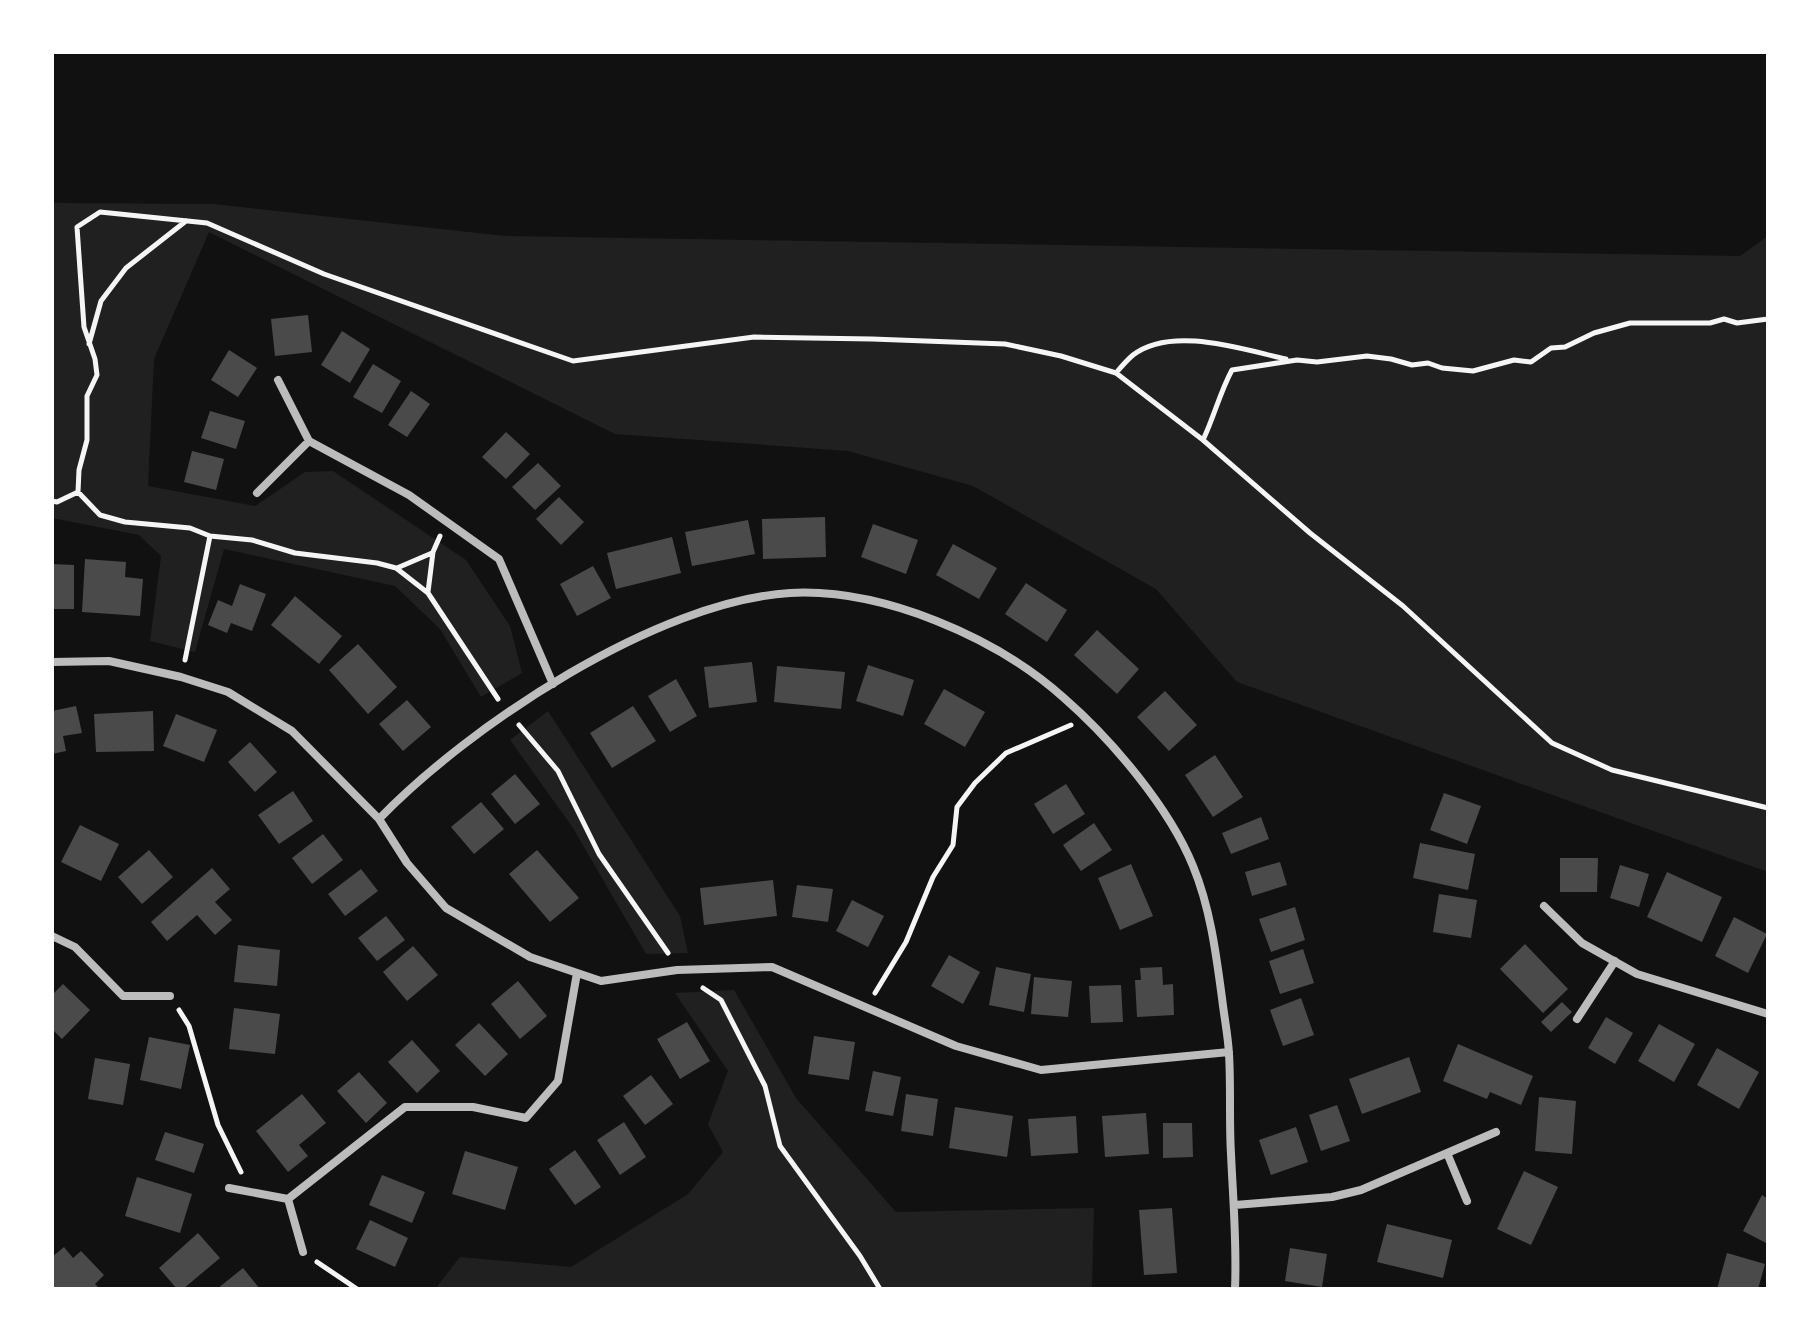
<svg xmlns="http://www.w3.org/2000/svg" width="1820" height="1341" font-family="Arial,sans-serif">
<rect width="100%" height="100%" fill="#111"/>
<path fill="#202020" d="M52 203 213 204 505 236 1740 256 1768 236V872L1237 682 1156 589 973 486 848 451 615 434 209 232 154 359 148 486 255 506 305 472 333 471 466 560 510 626 522 673 481 697 440 629 395 586 224 549 195 652 150 641 161 556 139 535 52 518Z
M548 711 680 916 688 953 646 954 573 828 510 740Z
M734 990 796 1098 896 1212 1094 1208 1092 1289H435L460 1257 571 1267 688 1194 723 1152 708 1124 728 1071 675 993Z"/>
<path fill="#4a4a4a" d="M308 315 312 352 275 356 271 319Z
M342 331 370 349 350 383 321 365Z
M229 350 257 368 238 397 211 380Z
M373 364 401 381 382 413 353 397Z
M411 391 430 404 407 437 388 425Z
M210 411 245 421 236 449 201 438Z
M506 432 530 454 506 479 482 457Z
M192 451 224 459 216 490 184 482Z
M538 463 561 486 535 510 512 487Z
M559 497 584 522 561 545 536 519Z
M825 517 826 557 763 559 762 519Z
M748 520 755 554 692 566 685 532Z
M873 524 918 540 906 574 861 557Z
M672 537 681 573 616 589 607 553Z
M953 544 997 568 979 599 936 575Z
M85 559 126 562 125 577 143 579 140 616 82 612Z
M52 564 74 565V609H52Z
M593 566 611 598 577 616 560 584Z
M1026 583 1067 610 1047 642 1005 614Z
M240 584 266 594 252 631 231 623 227 633 208 625 218 600 232 606Z
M295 596 342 636 319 664 271 625Z
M1097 630 1139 669 1117 694 1074 655Z
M358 644 397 687 368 714 329 670Z
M752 662 757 702 709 708 704 667Z
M868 665 914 680 903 716 856 701Z
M777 666 845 672 841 709 774 702Z
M676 679 697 716 670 732 648 696Z
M944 689 985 712 965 747 924 724Z
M1165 691 1197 725 1169 751 1137 717Z
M407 700 431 727 403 751 379 724Z
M76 706 82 733 63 736 66 751 52 754V711Z
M633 706 656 741 612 768 590 733Z
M153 711 154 751 96 752 94 714Z
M176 714 217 730 204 762 163 746Z
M250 742 277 772 255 792 228 762Z
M1215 755 1243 797 1213 817 1185 775Z
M515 774 540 804 515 824 491 794Z
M1066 784 1085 814 1053 834 1034 804Z
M293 791 313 821 279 844 258 815Z
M1444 793 1481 806 1467 844 1430 830Z
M481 802 504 829 474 854 451 827Z
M1261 817 1269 839 1231 854 1222 833Z
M1094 823 1112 850 1081 871 1063 845Z
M80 825 119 844 101 881 61 862Z
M323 834 343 860 312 884 292 858Z
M1420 843 1475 854 1468 890 1413 878Z
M149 850 173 877 142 904 118 877Z
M537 850 579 898 550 922 509 874Z
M1560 858H1598L1597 892H1560Z
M1280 862 1287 885 1252 896 1245 872Z
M1131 864 1153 916 1120 930 1098 878Z
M1620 865 1649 874 1639 907 1610 898Z
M212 868 230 889 215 902 232 920 215 935 197 915 167 941 151 922Z
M361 869 378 891 345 916 328 894Z
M1667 872 1722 897 1702 942 1647 917Z
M773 880 777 916 704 925 700 888Z
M797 885 833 889 828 922 792 917Z
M1439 894 1477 900 1471 938 1433 932Z
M852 900 884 916 868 947 836 931Z
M1295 907 1305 940 1271 952 1259 919Z
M386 916 405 940 377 961 358 938Z
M1734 917 1767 934 1748 973 1715 956Z
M1525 944 1568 989 1543 1013 1500 969Z
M238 945 280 950 277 986 234 982Z
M413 946 438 975 407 1001 383 972Z
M1303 949 1314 983 1280 994 1269 961Z
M949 955 980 972 963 1004 931 986Z
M996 967 1031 974 1024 1012 989 1005Z
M1162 967 1163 985 1173 984 1174 1015 1137 1017 1135 980H1141L1140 968Z
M1034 977 1072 981 1068 1017 1031 1014Z
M518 981 547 1016 520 1039 491 1004Z
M63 984 90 1010 62 1039 52 1029V995Z
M1121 985 1123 1022 1091 1023 1089 986Z
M1301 998 1314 1035 1283 1046 1270 1010Z
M1562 1002 1572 1012 1551 1032 1541 1022Z
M234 1008 280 1014 275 1054 229 1049Z
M1606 1017 1633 1033 1615 1064 1588 1048Z
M687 1022 710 1061 680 1079 657 1039Z
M479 1023 508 1054 485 1076 455 1045Z
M1659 1024 1695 1044 1674 1082 1638 1061Z
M814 1036 855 1042 849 1080 808 1074Z
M149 1037 190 1045 181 1089 140 1080Z
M412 1040 440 1071 417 1093 388 1062Z
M1458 1044 1533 1076 1521 1105 1490 1092 1487 1099 1443 1081Z
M1717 1048 1759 1072 1739 1109 1697 1085Z
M1409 1057 1421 1092 1362 1114 1349 1079Z
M95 1058 130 1064 123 1105 88 1099Z
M873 1071 901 1077 893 1116 865 1111Z
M359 1072 387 1103 366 1123 337 1091Z
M651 1075 673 1104 645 1125 623 1096Z
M302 1094 326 1123 299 1145 308 1156 288 1172 256 1131Z
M906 1094 938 1099 933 1136 901 1131Z
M1539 1097 1576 1101 1572 1154 1535 1151Z
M1337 1105 1350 1141 1321 1151 1309 1115Z
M955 1107 1013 1116 1007 1157 949 1148Z
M1146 1113 1149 1154 1105 1157 1102 1116Z
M1076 1116 1078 1153 1031 1156 1028 1119Z
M624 1122 646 1157 620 1175 597 1140Z
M1163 1123H1192L1193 1157 1163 1158Z
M1296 1127 1308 1162 1271 1175 1259 1140Z
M165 1132 204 1144 194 1173 155 1160Z
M575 1150 601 1187 575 1205 549 1169Z
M465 1151 518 1167 505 1210 452 1194Z
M1524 1171 1558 1187 1531 1245 1497 1229Z
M382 1175 425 1192 412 1223 369 1205Z
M137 1177 192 1194 180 1233 125 1216Z
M1762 1195 1768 1199V1244L1743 1231Z
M1172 1208 1177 1273 1144 1275 1139 1210Z
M370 1220 408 1238 395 1267 356 1249Z
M1387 1224 1452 1240 1443 1278 1377 1262Z
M198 1233 220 1258 183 1289H177L159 1268Z
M64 1247 73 1258 81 1251 104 1275 95 1284 100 1289H52L54 1278 52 1276V1257Z
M1290 1248 1327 1254 1322 1287 1285 1281Z
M1727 1253 1765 1264 1758 1289H1717Z
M243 1268 260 1289H217Z"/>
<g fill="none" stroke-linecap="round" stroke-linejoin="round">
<path stroke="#f5f5f5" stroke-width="5" d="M89 344 101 301 126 268 186 221
M1116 373C1121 367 1127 360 1133 355 1172 325 1244 350 1286 359
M1203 440C1214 417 1220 392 1232 370L1297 360 1317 362 1367 356 1391 359 1412 365 1428 363 1442 368 1473 371 1514 360 1531 362 1551 348 1565 347 1594 333 1630 323H1710L1724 319 1737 323 1768 319
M78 492 79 470 87 440V396L97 375 95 359 84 327 77 227 100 212 207 223 324 274 573 361 754 337 872 339 1005 344 1061 356 1116 373 1203 440 1310 533 1403 606 1552 743 1612 770 1768 808
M52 501 57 502 78 492 100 515 125 522 190 528 210 536 252 540 295 553 377 563 396 568 428 593 498 699
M397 568 432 553
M428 592 433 552 440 536
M185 660 210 536
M519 725 558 771 599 854 668 953
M703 988 721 1000 765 1086 780 1146 860 1256 880 1289
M875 993 906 942 933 877 953 845 957 807 975 783 1006 753 1071 725
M179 1010 189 1026 218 1125 241 1172
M317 1262 357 1289"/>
<path stroke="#bcbcbc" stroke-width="8" d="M278 380 309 441 409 495 499 559 553 684
M257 493 309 441
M52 662 109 661 181 677 228 692 292 731 379 819 407 863 446 908 530 957 601 981 677 970 772 967 956 1046 1041 1070 1229 1052
M379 819C470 725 657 601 790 593 882 588 996 637 1064 698 1111 739 1169 807 1193 866 1210 907 1216 953 1222 998 1224 1016 1228 1035 1229 1054 1231 1087 1229 1121 1231 1154 1233 1199 1237 1243 1235 1289
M1544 906 1582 943 1637 974 1768 1014
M52 936 75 947 123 996H170
M1577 1019 1615 961
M1447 1153 1467 1201
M229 1188 288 1199 405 1107H473L526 1118 558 1081 577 973
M288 1199 303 1252
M1235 1205 1332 1197 1361 1190 1496 1132"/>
</g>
<rect width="1820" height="1341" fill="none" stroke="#ffffff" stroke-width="108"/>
</svg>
